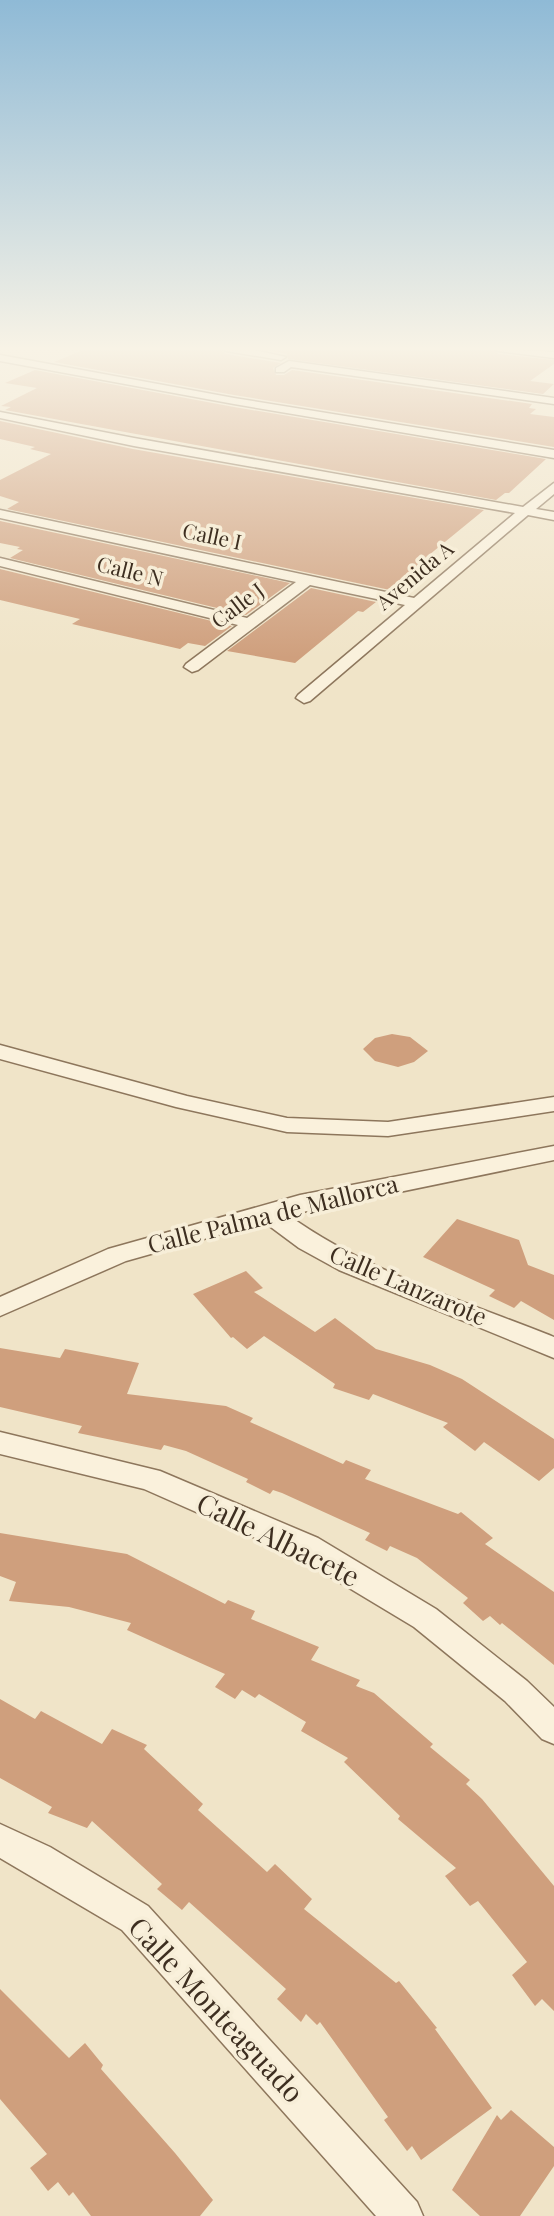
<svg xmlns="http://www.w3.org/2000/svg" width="554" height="2216" font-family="'Playfair Display',serif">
<rect width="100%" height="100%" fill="#f0e4c8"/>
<path fill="#cf9f7d" d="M88 348H219L226 354 281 363 273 368 276 375H284L292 370 532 404 529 408 536 409 530 414 554 417V447L234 395 54 362Z
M257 348H491L498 354 554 360V364L530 381 554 384 543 394 288 359 287 354Z
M35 370 234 407 546 459 509 493H505L496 500 5 410 11 407 1 406 37 388 5 383Z
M0 421 133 449 484 510 429 555 436 556 390 590 7 509 19 502 0 496V480L51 454 30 449 35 447 0 439Z
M0 521 290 583 246 615 10 558 23 550 17 549 20 547 0 543Z
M0 569 232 626 205 646 188 643 180 649 72 624 80 619 0 600Z
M311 588 376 602 363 612 358 611 295 663 227 651Z
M392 1034 410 1037 428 1051 414 1062 398 1067 375 1061 363 1049 375 1038Z
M457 1219 519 1240 528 1265 554 1275V1320L521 1301 514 1308 489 1296 495 1290 423 1257Z
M246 1271 263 1288 254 1292 315 1332 335 1318 376 1349 430 1365 462 1379 554 1439V1468L539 1481 484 1442 475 1451 443 1427 448 1423 373 1394 369 1400 333 1388 335 1384 264 1336 247 1349 233 1337 231 1338 193 1294Z
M0 1348 60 1358 65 1349 139 1363 127 1394 226 1406 253 1418 250 1422 343 1464 346 1460 371 1470 365 1479 458 1514 461 1512 493 1538 485 1544 554 1592V1665L502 1623 500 1625 490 1616 483 1621 463 1603 468 1598 417 1558 390 1546 387 1551 365 1540 370 1533 282 1493 273 1490 270 1494 246 1482 248 1479 186 1451 164 1445 161 1450 78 1433 82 1426 0 1407Z
M0 1533 127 1554 225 1604 228 1600 255 1611 251 1619 319 1647 311 1660 360 1680 356 1686 374 1693 433 1744 430 1747 470 1780 466 1784 482 1799 554 1886V2011L542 1999 535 2006 512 1975 527 1962 478 1901 470 1906 445 1876 456 1868 398 1819 400 1816 344 1762 348 1758 301 1731 306 1722 259 1694 255 1698 242 1690 235 1699 215 1687 225 1674 127 1630 131 1623 69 1607 9 1601 16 1582 0 1576Z
M0 1699 35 1719 41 1711 102 1744 112 1729 147 1745 144 1749 203 1804 198 1810 267 1872 275 1864 312 1899 304 1909 396 1983 399 1981 437 2028 435 2029 492 2108 421 2160 412 2146 407 2151 384 2120 388 2117 320 2022 317 2025 306 2014 301 2022 277 1999 286 1989 189 1902 182 1910 157 1889 162 1884 92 1821 87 1828 48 1813 52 1807 0 1778Z
M0 1989 69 2058 85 2043 103 2065 101 2069 175 2153 213 2200 200 2216H91L73 2192 69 2196 58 2182 48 2191 30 2168 47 2154 0 2099Z
M511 2110 554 2147V2166L520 2216H480L452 2190 497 2115 501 2120Z"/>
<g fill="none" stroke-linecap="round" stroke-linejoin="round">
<g stroke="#8d765c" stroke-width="3">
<path id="minor" d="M221 348H245L286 357 281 360 226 351Z
M493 348 554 352V358L498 351Z
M0 355 234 398 554 450V458L234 404 0 361Z
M289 361 554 398V404L291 367 284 372H276V368Z
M0 412 134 438 523 507 554 483V494L536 509 554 512V520L528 515 310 701 304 703 296 698 298 695 405 605 310 585 198 670 192 672 184 667 186 664 238 625 0 566V558L247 618 296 582 0 518V510L414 598 515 513 134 446 0 418Z
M0 1045 187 1096 287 1118 388 1122 554 1097V1111L388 1136 287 1132 176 1107 0 1059Z
M554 1146V1160L288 1215C367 1272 464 1301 554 1337V1358L339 1270 299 1248 264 1222 126 1261 0 1316V1297L108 1249 300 1195Z
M0 1432 160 1471 318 1538 436 1609 527 1681 554 1707V1744L542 1739 505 1701 414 1627 296 1556 144 1489 0 1454Z
M0 1824 50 1847 148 1906 417 2202 423 2216H376L122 1930 0 1858Z"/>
</g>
<use href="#minor" fill="#faf1dc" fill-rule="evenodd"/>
</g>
<linearGradient id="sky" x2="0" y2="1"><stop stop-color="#8fbad6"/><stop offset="0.53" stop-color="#f8f3e6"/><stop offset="1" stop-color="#f8f3e6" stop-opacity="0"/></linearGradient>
<rect width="554" height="658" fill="url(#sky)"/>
<g text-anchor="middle" stroke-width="7" stroke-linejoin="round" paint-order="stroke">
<g font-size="21" fill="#3d2e20" stroke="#f7eed8">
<text transform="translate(212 537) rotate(12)" y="7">Calle I</text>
<text transform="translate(130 572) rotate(14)" y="7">Calle N</text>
<text transform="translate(415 576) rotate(-40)" y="7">Avenida A</text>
<text transform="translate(238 606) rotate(-37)" y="7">Calle J</text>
</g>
<g font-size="24" fill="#3d2e20" stroke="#f7eed8">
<text transform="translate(273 1215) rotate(-14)" y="8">Calle Palma de Mallorca</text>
<text transform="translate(408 1286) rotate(23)" y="8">Calle Lanzarote</text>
</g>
<g font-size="28" fill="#3d2e20" stroke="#f7eed8">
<text transform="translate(278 1540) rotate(26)" y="10">Calle Albacete</text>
<text transform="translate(216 2010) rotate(47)" y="10">Calle Monteaguado</text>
</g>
</g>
</svg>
